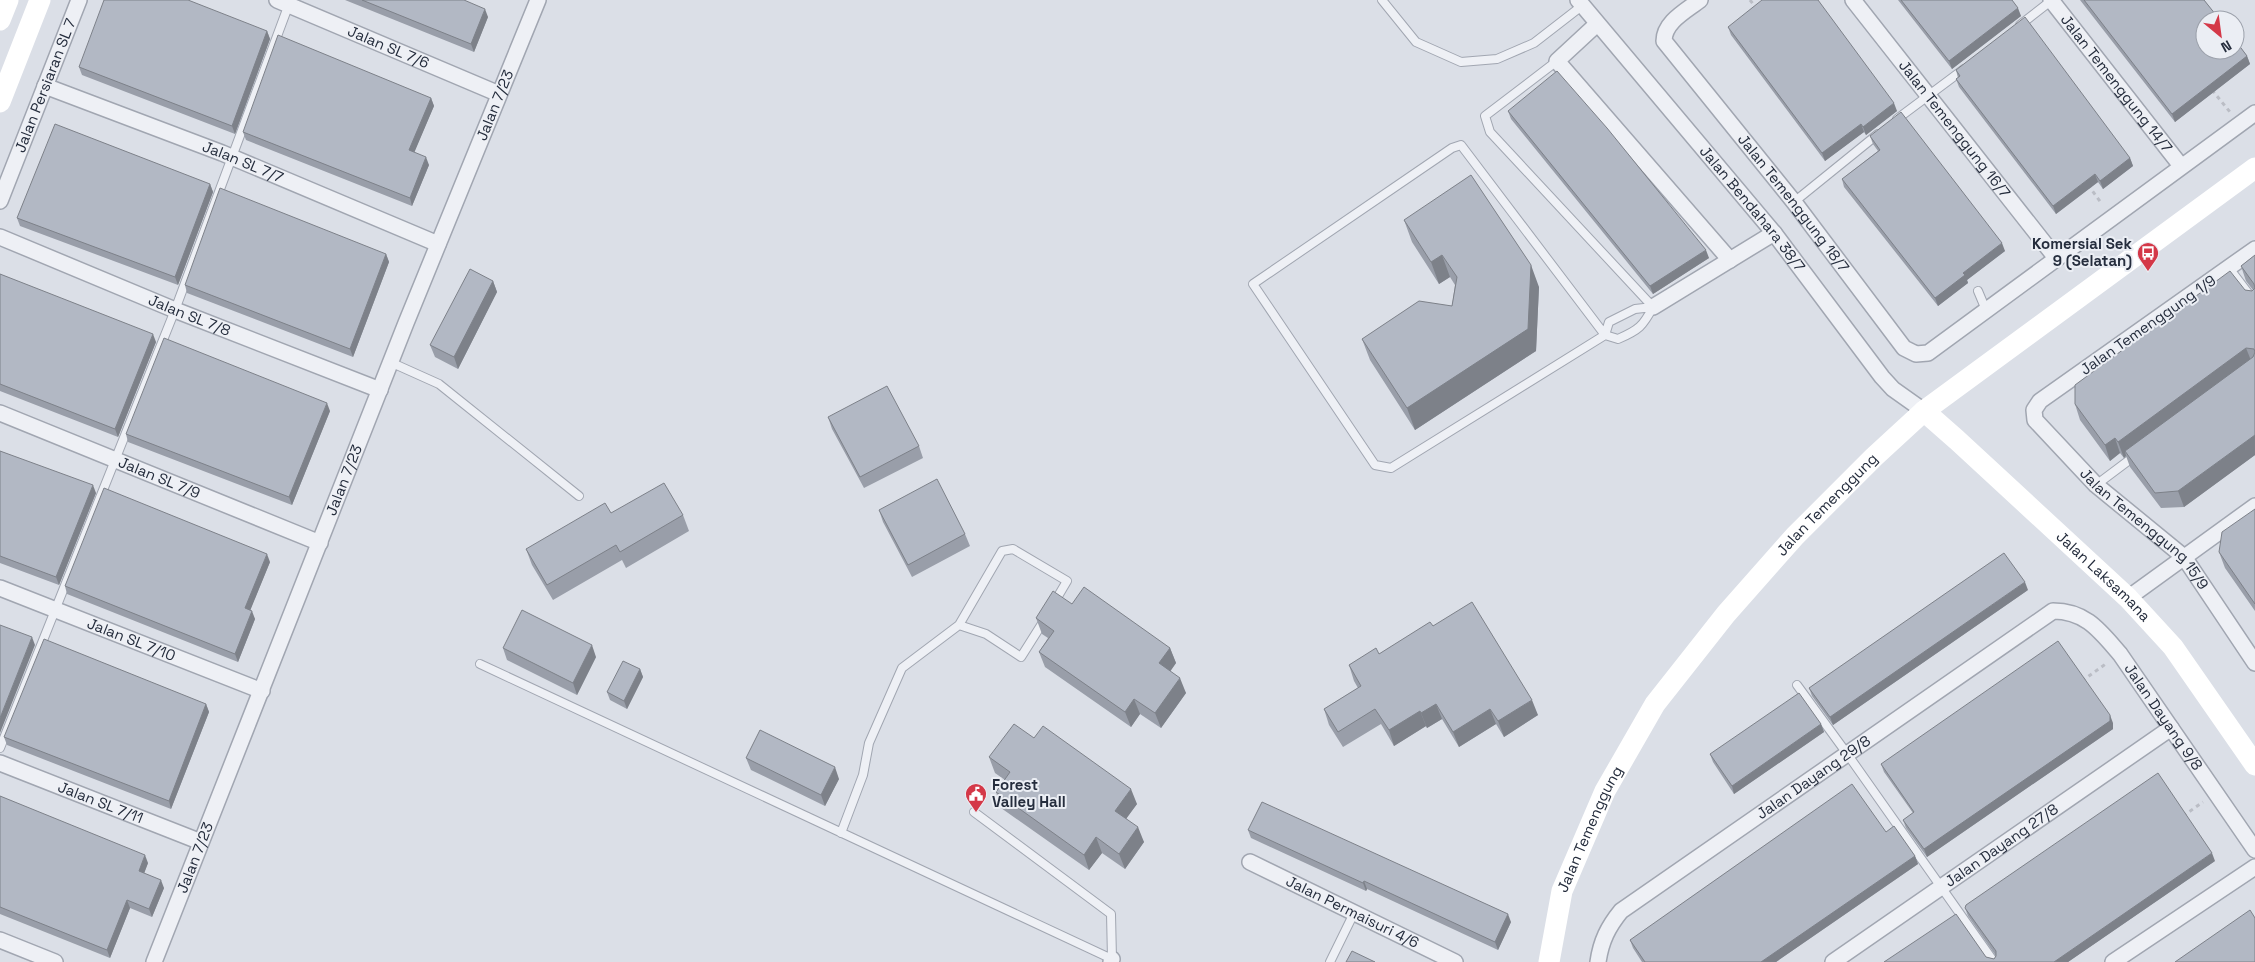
<svg xmlns="http://www.w3.org/2000/svg" width="2255" height="962" font-family="'Space Grotesk',sans-serif">
<rect width="100%" height="100%" fill="#dbdfe7"/>
<g fill="none" stroke-linecap="round" stroke-linejoin="round">
<g stroke="#a1a6b1" stroke-width="10">
<path id="lane" d="M1382 0 1416 42 1461 62 1497 59 1534 43 1583 5
M2020 25 2052 0
M1557 61 1485 116 1490 132 1653 307
M1897 119 1964 69
M1461 145 1605 335 1391 468 1375 465 1253 284 1452 148Z
M1794 202 1878 134
M2229 268 2255 302
M1978 291 1986 310
M1653 307C1643 326 1639 330 1618 339L1605 335 1609 322 1635 309Z
M390 362 439 384 579 496
M2096 485 2136 455
M959 625 986 634 1021 657 1045 619
M480 664 1112 959 1111 914 974 812
M1797 685 1848 755 1994 962
M0 748 175 310 289 4
M841 833 863 775 869 743 902 668 959 625 1002 551 1013 549 1067 581 1054 603
M1330 962 1354 913"/>
</g>
<g stroke="#a1a6b1" stroke-width="18">
<g id="street">
<path id="s1" d="M277 0 499 94"/>
<path id="s2" d="M1578 0 1774 233 1882 377 1893 389 1924 411"/>
<path id="s3" d="M1700 0C1686 11 1664 22 1664 41L1794 202 1904 348 1916 354 1928 353 2255 113"/>
<path id="s4" d="M1853 0 2056 258"/>
<path id="s5" d="M2051 0 2181 166"/>
<path d="M1597 24 1557 61 1730 260"/>
<path id="s6" d="M45 86 222 153 438 244"/>
<path id="s7" d="M0 201 79 0"/>
<path id="s8" d="M0 237 175 310 380 390"/>
<path id="s9" d="M2255 249 2040 401 2034 410 2035 420 2096 485 2184 557 2255 663"/>
<path d="M1653 307 1774 233"/>
<path id="s10" d="M0 413 320 543"/>
<path id="s11" d="M0 588 262 691"/>
<path d="M2128 598 2255 506"/>
<path id="s12" d="M0 763 201 842"/>
<path id="s13" d="M1250 862 1455 962"/>
<path d="M0 940 55 962"/>
<path id="s14" d="M154 962 406 323 538 0"/>
<path d="M1111 962 1112 959"/>
<path id="s15" d="M1598 962C1601 941 1608 927 1621 911L2053 611C2086 611 2100 631 2120 654L2255 850"/>
<path id="s16" d="M1833 962 2171 728"/>
<path d="M2113 962 2255 867"/>
</g>
</g>
<path stroke="#babdc5" stroke-width="3" stroke-dasharray="4 4" stroke-linecap="butt" d="M1750 0 1757 9
M2212 90 2230 112
M2088 185 2102 204
M2082 681 2107 663
M2183 816 2203 802"/>
<use href="#lane" stroke="#eef0f5" stroke-width="8"/>
<use href="#street" stroke="#eef0f5" stroke-width="15"/>
<g stroke="#fff" stroke-width="21">
<path d="M0 20 8 0"/>
<path d="M0 102 40 0"/>
<path id="s17" d="M1924 411 1957 440 2128 598 2173 647 2255 765"/>
<path id="s18" d="M1549 962 1562 891 1605 791 1655 704 1726 614 1795 536 1874 457 1924 411 2255 168"/>
</g>
</g>
<path fill="#999ea9" d="M345 0H464L488 17 474 52Z
M1898 0H2012L2021 16 1952 69Z
M2080 0H2204L2247 56 2250 64 2175 122Z
M1728 27 1897 111 1866 135 1864 132 1825 161 1731 35Z
M267 31 270 39 235 134 82 75 79 67Z
M1956 70 2130 158 2133 166 2103 189 2098 182 2056 214 1959 87 1956 79 1958 78Z
M431 98 434 106 414 152 429 165 412 206 246 140 243 132Z
M1508 111 1709 258 1653 294 1511 119Z
M1870 136 2005 251 1967 280 1968 283 1938 306 1844 187 1842 179 1878 151 1873 144Z
M210 184 213 192 178 285 20 226 17 218Z
M1404 220 1539 287 1536 351 1415 430 1370 360 1362 339 1452 306 1455 285 1450 277 1439 284 1412 242Z
M386 254 389 262 353 357 187 293 185 285Z
M2255 255V455L2184 507 2161 508 2130 467 2126 456 2124 458 2120 453 2110 461 2080 420 2075 404 2245 290 2252 291 2253 290 2246 281 2241 266Z
M0 274 156 342 118 437 0 391Z
M493 281 497 292 458 369 435 357 430 345Z
M330 411 292 505 128 442 126 434Z
M828 417 919 446 923 458 864 488 832 429Z
M0 451 96 493 59 585 0 563Z
M2255 509V611L2225 568 2219 552Z
M879 510 965 534 970 546 912 577 883 522Z
M611 513 683 515 689 531 626 568 622 560 553 600 532 565 526 549Z
M270 562 250 610 255 619 238 662 67 594 65 586Z
M2028 590 1833 725 1812 696 1809 688Z
M1072 604 1170 648 1176 663 1170 671 1186 693 1161 728 1140 714 1131 727 1045 667 1039 652 1048 638 1042 634 1036 618Z
M1433 626 1538 715 1504 737 1496 724 1459 747 1442 719 1427 728 1426 726 1394 746 1381 724 1343 747 1329 725 1324 709 1358 688 1354 681 1349 665 1379 654Z
M503 648 596 657 577 695 507 660Z
M640 669 643 677 627 709 610 700 607 692Z
M206 704 209 712 171 809 7 745 4 737Z
M2113 723V729L1927 857 1906 828 1903 820 1913 813 1884 772 1881 764Z
M1821 724 1824 732 1734 794 1713 762 1710 754Z
M1034 738 1137 804 1126 818 1144 842 1125 869 1102 853 1089 870 1001 808 996 792 1005 780 995 773 989 757Z
M746 758 839 779 825 806 751 770Z
M0 796 148 863 144 873 164 888 152 917 130 908 110 958 0 914Z
M1248 830 1511 922 1498 950 1367 889 1366 891 1251 838Z
M1886 832 1915 856 1918 864 1776 962H1642L1633 948 1630 940Z
M2215 861 2068 962H1884L1986 957 1994 959 1996 956 1968 916 1965 908Z"/>
<path fill="#7d8189" d="M2018 8 2021 16 1952 69 1949 61Z
M485 9 488 17 474 52 471 44Z
M267 31 270 39 235 134 232 126Z
M2247 56 2250 64 2175 122 2172 114Z
M431 98 434 106 412 158 409 150Z
M1894 103 1897 111 1866 135 1863 127Z
M1861 124 1864 132 1825 161 1822 153Z
M426 157 429 165 412 206 410 198Z
M2130 158 2133 166 2103 189 2100 181Z
M2095 174 2098 182 2056 214 2053 206Z
M210 184 213 192 178 285 175 277Z
M2002 243 2005 251 1967 280 1968 283 1938 306 1935 298 1963 273Z
M1706 250 1709 258 1653 294 1650 286Z
M386 254 389 262 353 357 350 349Z
M1442 255 1450 277 1439 284 1431 262Z
M1531 265 1539 287 1536 351 1415 430 1407 408Z
M493 281 497 292 458 369 454 357Z
M153 334 156 342 118 437 115 429Z
M2246 348 2252 363 2125 451 2126 456 2124 458 2118 442Z
M327 403 330 411 292 505 289 497Z
M2255 435V455L2184 507 2178 491Z
M2115 438 2120 453 2110 461 2105 445Z
M93 485 96 493 59 585 56 577Z
M267 554 270 562 248 616 245 608Z
M2025 582 2028 590 1833 725 1830 717Z
M252 611 255 619 238 662 235 654Z
M32 637 35 645 0 733V718Z
M592 645 596 657 577 695 573 683Z
M1170 648 1176 663 1165 679 1159 663Z
M640 669 643 677 627 709 624 701Z
M1180 678 1186 693 1161 728 1155 713Z
M1134 699 1140 714 1131 727 1125 712Z
M1532 700 1538 715 1504 737 1498 721Z
M206 704 209 712 171 809 169 801Z
M1436 704 1442 719 1427 728 1421 713Z
M1490 709 1496 724 1459 747 1453 732Z
M1420 711 1426 726 1394 746 1389 730Z
M2110 715 2113 723V729L1927 857 1924 849Z
M1821 724 1824 732 1734 794 1732 786Z
M835 767 839 779 825 806 821 795Z
M1131 789 1137 804 1121 826 1115 811Z
M1138 827 1144 842 1125 869 1119 854Z
M1096 837 1102 853 1089 870 1084 855Z
M2212 853 2215 861 2068 962H2054Z
M145 855 148 863 142 879 139 871Z
M1915 856 1918 864 1776 962H1761Z
M161 880 164 888 152 917 149 909Z
M1364 881 1367 889 1366 891 1363 883Z
M127 900 130 908 110 958 107 950Z
M1508 914 1511 922 1498 950 1495 942Z"/>
<path fill="#b2b8c4" stroke="#7d8189" d="M104 0H188L267 31 232 126 79 67Z
M362 0H464L485 9 471 44Z
M1762 0H1818L1894 103 1863 127 1861 124 1822 153 1728 27Z
M1901 0H2012L2018 8 1949 61Z
M2084 0H2204L2220 20H2205V50H2235V40L2247 56 2172 114Z
M2025 17 2130 158 2100 181 2095 174 2053 206 1956 79 1960 76 1956 70Z
M278 35 431 98 409 150 426 157 410 198 243 132Z
M1557 71 1607 128 1706 250 1650 286 1508 111Z
M1901 112 2002 243 1963 273 1965 275 1935 298 1842 179 1880 150 1870 136Z
M55 124 210 184 175 277 17 218Z
M1471 175 1531 265 1528 329 1407 408 1362 339 1419 301 1452 306 1457 277 1442 255 1431 262 1404 220Z
M220 188 386 254 350 349 185 285Z
M2255 255V435L2178 491 2155 493 2125 451 2253 357 2255 352 2254 349 2246 348 2118 442 2115 438 2105 445 2075 404V385L2230 271 2245 290 2252 291 2255 288 2254 284 2241 266Z
M470 269 493 281 454 357 430 345Z
M0 274 153 334 115 429 0 384Z
M164 338 327 403 289 497 126 434Z
M887 386 919 446 860 477 828 417Z
M0 451 93 485 56 577 0 556Z
M937 479 965 534 908 565 879 510Z
M664 483 683 515 620 552 616 545 547 585 526 549 605 503 611 513Z
M104 488 267 554 245 608 252 611 235 654 65 586Z
M2255 509V604L2219 552 2222 532Z
M2004 553 2025 582 1830 717 1809 688Z
M1084 587 1170 648 1159 663 1180 678 1155 713 1134 699 1125 712 1039 652 1054 631 1036 618 1053 591 1072 604Z
M1472 602 1532 700 1498 721 1490 709 1453 732 1436 704 1421 713 1420 711 1389 730 1375 709 1338 732 1324 709 1361 686 1349 665 1376 648 1379 654 1430 622 1433 626Z
M522 610 592 645 573 683 503 648Z
M0 625 32 637 0 718Z
M44 639 206 704 169 801 4 737Z
M2058 641 2110 715V721L1924 849 1903 820 1914 812 1881 764Z
M623 661 640 669 624 701 607 692Z
M1799 693 1821 724 1732 786 1710 754Z
M1014 724 1034 738 1043 726 1131 789 1115 811 1138 827 1119 854 1096 837 1084 855 996 792 1010 772 989 757Z
M760 730 835 767 821 795 746 758Z
M2158 773 2212 853 2054 962H1884L1956 914 1986 957 1994 959 1996 956V951L1965 908 1966 905Z
M1852 784 1886 832 1894 826 1915 856 1761 962H1645L1630 940Z
M0 796 145 855 139 871 161 880 149 909 127 900 107 950 0 907Z
M1262 802 1508 914 1495 942 1364 881 1363 883 1248 830Z
M2250 910 2255 918V962H2175Z
M1352 951 1375 962H1346Z"/>
<defs>
<g id="bus-pin" transform="scale(1.125)"><path d="M0 17L-7.5 6A9.5 9.5 0 1 1 7.5 6Z" fill="#d43848" stroke="#ebeef4"/><path d="M-5-6H5V4H4V6H2V4H-2V6H-4V4H-5ZM-3.5-4V0h7V-4ZM-3.5 1.2v1.5H-2V1.2ZM2 1.2v1.5H3.5V1.2Z" fill="#fff"/></g>
<g id="civic-pin" transform="scale(1.125)"><path d="M0 17L-7.5 6A9.5 9.5 0 1 1 7.5 6Z" fill="#d43848" stroke="#ebeef4"/><path d="M-.6-6.5H3V-4.5H.6V-3L4-1V1h2V6H-6V1h2V-1L-.6-3ZM-1.2 2.5V6h2.4V2.5Z" fill="#fff"/></g>
</defs>
<g fill-rule="evenodd">
<use href="#bus-pin" x="2148" y="253"/>
<use href="#civic-pin" x="976" y="794"/>
</g>
<g text-anchor="middle" stroke-width="4" stroke-linejoin="round" paint-order="stroke">
<g font-size="15" fill="#252d3d" stroke="#ebeef4">
<text dy="5" stroke="none"><textPath href="#s1" startOffset="121">Jalan SL 7/6</textPath></text>
<text dy="5" stroke="none"><textPath href="#s5" startOffset="106">Jalan Temenggung 14/7</textPath></text>
<text dy="5" stroke="none"><textPath href="#s7" startOffset="124">Jalan Persiaran SL 7</textPath></text>
<text dy="5" stroke="none"><textPath href="#s14" startOffset="922">Jalan 7/23</textPath></text>
<text dy="5" stroke="none"><textPath href="#s4" startOffset="164">Jalan Temenggung 16/7</textPath></text>
<text dy="5" stroke="none"><textPath href="#s6" startOffset="212">Jalan SL 7/7</textPath></text>
<text dy="5" stroke="none"><textPath href="#s3" startOffset="264">Jalan Temenggung 18/7</textPath></text>
<text dy="5" stroke="none"><textPath href="#s2" startOffset="272">Jalan Bendahara 38/7</textPath></text>
<text dy="5" stroke="none"><textPath href="#s8" startOffset="205">Jalan SL 7/8</textPath></text>
<text transform="translate(2148 325) rotate(-35)" y="5">Jalan Temenggung 1/9</text>
<text dy="5" stroke="none"><textPath href="#s10" startOffset="172">Jalan SL 7/9</textPath></text>
<text dy="5" stroke="none"><textPath href="#s14" startOffset="518">Jalan 7/23</textPath></text>
<text dy="5" stroke="none"><textPath href="#s18" startOffset="545">Jalan Temenggung</textPath></text>
<text dy="5" stroke="none"><textPath href="#s9" startOffset="439">Jalan Temenggung 15/9</textPath></text>
<text dy="5" stroke="none"><textPath href="#s17" startOffset="244">Jalan Laksamana</textPath></text>
<text dy="5" stroke="none"><textPath href="#s11" startOffset="141">Jalan SL 7/10</textPath></text>
<text dy="5" stroke="none"><textPath href="#s15" startOffset="742">Jalan Dayang 9/8</textPath></text>
<text dy="5" stroke="none"><textPath href="#s15" startOffset="291">Jalan Dayang 29/8</textPath></text>
<text dy="5" stroke="none"><textPath href="#s12" startOffset="108">Jalan SL 7/11</textPath></text>
<text dy="5" stroke="none"><textPath href="#s18" startOffset="140">Jalan Temenggung</textPath></text>
<text dy="5" stroke="none"><textPath href="#s16" startOffset="205">Jalan Dayang 27/8</textPath></text>
<text dy="5" stroke="none"><textPath href="#s14" startOffset="112">Jalan 7/23</textPath></text>
<text dy="5" stroke="none"><textPath href="#s13" startOffset="114">Jalan Permaisuri 4/6</textPath></text>
</g>
<g font-size="15" font-weight="bold" fill="#252d3d" stroke="#ebeef4" text-anchor="end">
<text x="2132" y="249">Komersial Sek<tspan x="2132" dy="17">9 (Selatan)</tspan></text>
<text x="992" y="790" text-anchor="start">Forest<tspan x="992" dy="17">Valley Hall</tspan></text>
</g>
</g>
<g transform="translate(2220 35) rotate(151)"><circle r="24" fill="#ebeef4" stroke="#9ca1ab"/>
<path d="M0-4L9 19L0 12L-9 19Z" fill="#d43848"/>
<text y="-8" font-size="14" font-weight="bold" text-anchor="middle" fill="#252d3d">N</text>
</g>
</svg>
